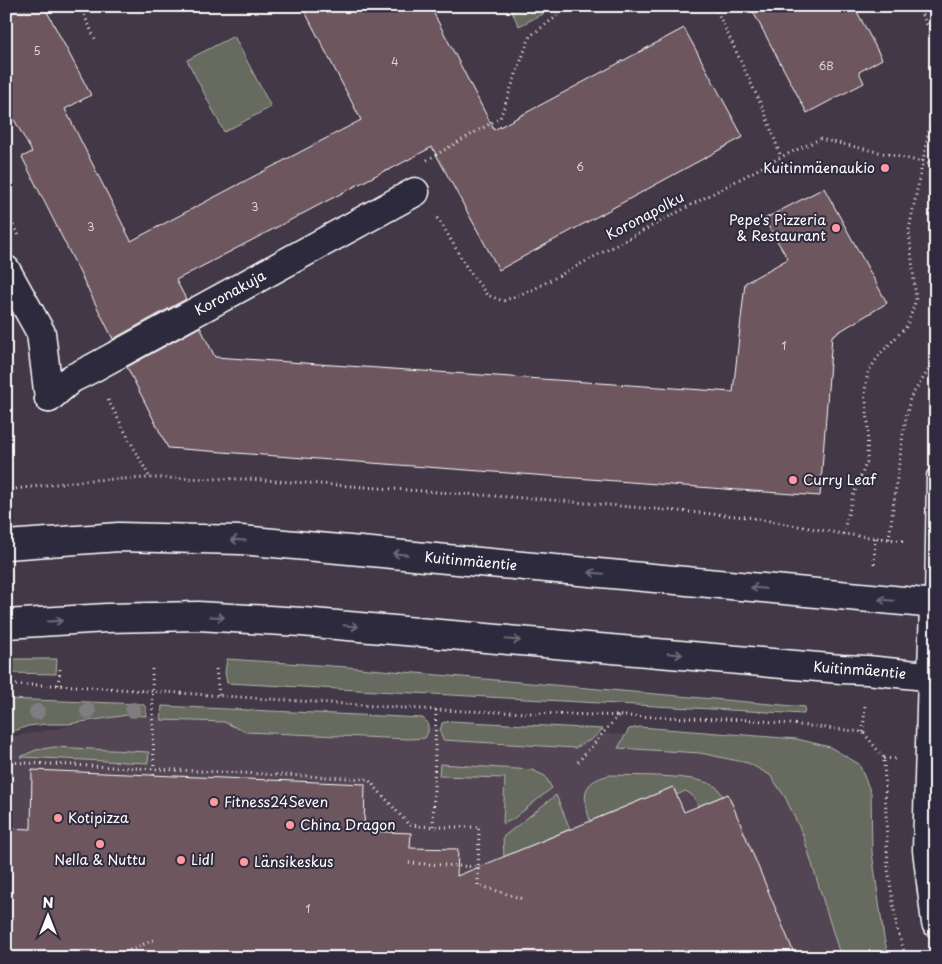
<svg xmlns="http://www.w3.org/2000/svg" width="942" height="964" font-family="'Playpen Sans',sans-serif">
<rect width="100%" height="100%" fill="#423847"/>
<filter id="ink" filterUnits="userSpaceOnUse"><feTurbulence type="fractalNoise" baseFrequency=".02" numOctaves="2"/><feDisplacementMap in="SourceGraphic" scale="10" xChannelSelector="R" yChannelSelector="G"/><feConvolveMatrix kernelMatrix="1 2 1 2 8 2 1 2 1" color-interpolation-filters="sRGB"/></filter>
<g filter="url(#ink)">
<path fill="#534552" d="M127 715 714 738 780 770 859 958H6V738Z"/>
<path fill="#666b5e" stroke="#b2b5ae" d="M514 6H548L543 14 519 26 511 10Z
M234 36 271 107 224 132 187 60Z
M6 659H57L56 674 6 673Z
M227 659 347 667 805 707 804 714 227 683 225 672Z
M6 699 143 704 146 708V716L127 715 69 724H47L28 726 6 734Z
M162 706 423 718 428 723V732L425 738 409 739 246 732 224 722 161 720Z
M451 721 603 729 592 739 575 748 443 740 440 732 442 723Z
M640 727 797 739 830 747 859 764 871 793 872 852 884 938 889 958H841L803 835 785 797 770 775 748 763 700 753 618 748 629 729Z
M54 747 149 752 148 763 20 757 36 750Z
M440 764 532 770 545 776 552 788 513 819 503 824 505 778 439 776Z
M610 775C637 776 690 774 713 785 718 787 720 792 723 796L698 806C695 799 693 794 685 791L677 795 673 787 590 821C583 796 580 782 610 775Z
M556 795 570 829 504 857 503 837Z"/>
<path fill="#6e575f" stroke="#fff" d="M6 6H44L91 95 65 109 131 241 361 120 302 6H430L494 130 684 28 743 137 499 270 432 147 387 171 386 170 176 280 186 299 113 339 22 157 32 152 6 105Z
M750 6H854L882 59 859 72 864 83 807 113Z
M824 188 887 303 832 336 820 496 168 448 128 369 127 367 200 327 215 357 733 392 745 283 788 259 764 219Z
M32 770 365 784 364 831 411 833 410 848 458 849 457 876 673 787 684 812 728 794 796 958H6V828L31 829Z"/>
<g fill="none" stroke-linecap="round" stroke-linejoin="round">
<g stroke="#fff" stroke-width="21">
<path id="lane" d="M934 604 936 476"/>
</g>
<g stroke="#fff" stroke-width="31">
<g id="street">
<path d="M6 270 41 333 49 398"/>
<path id="s1" d="M49 398 71 379 91 369 415 192"/>
</g>
</g>
<g stroke="#fff" stroke-width="31">
<path id="secondary" d="M934 604 927 850 936 923"/>
</g>
<g stroke="#fff" stroke-width="31">
<g id="primary">
<path id="s2" d="M6 545 119 537 241 540 936 604"/>
<path id="s3" d="M6 624 107 618 198 616 302 622 841 669 867 670 936 677"/>
</g>
</g>
<path stroke="#fff" stroke-width="3" stroke-dasharray="1 4" stroke-linecap="butt" d="M80 6 96 41
M917 6 936 41
M717 11 765 113 781 157
M427 160 500 118 530 36 556 17 563 6
M6 212 20 238
M437 218 444 228 467 268 487 295 503 301 534 289 781 157 820 139 936 165
M108 400 150 478
M6 490 89 480 150 478 248 479 539 499 747 517 843 534 905 541
M843 534 853 496 867 461 868 423 865 390 868 372 880 354 907 326 916 300 909 230 936 95
M889 539 903 434 910 398 936 359
M874 564 875 538
M152 669 154 775
M216 669 219 695
M6 685H58L436 710 754 720 863 732 884 758 888 869 897 929 906 958
M58 685 60 669
M436 710 433 827H479L478 885 523 899
M863 732 865 705
M884 758 896 759
M6 762 368 779 409 825 433 827
M578 762 618 716
M409 863 478 867
M111 958 156 939"/>
<use href="#lane" stroke="#2f2a3d" stroke-width="18"/>
<use href="#street" stroke="#2f2a3d" stroke-width="28"/>
<use href="#secondary" stroke="#2f2a3d" stroke-width="28"/>
<use href="#primary" stroke="#2f2a3d" stroke-width="28"/>
</g>
<g fill="#807d80">
<circle cx="133" cy="710" r="8"/>
<circle cx="88" cy="711" r="8"/>
<circle cx="37" cy="712" r="8"/>
</g>
<defs><path id="oneway-shaft" d="M-6 0H5M1.5-3L5.5 0L1.5 3" fill="none" stroke-width="1.6" stroke-linecap="round" stroke-linejoin="round" transform="scale(1.25)"/></defs>
<g stroke="#6d6a77">
<use href="#oneway-shaft" transform="translate(238 540) rotate(-177)"/>
<use href="#oneway-shaft" transform="translate(400 554) rotate(-175)"/>
<use href="#oneway-shaft" transform="translate(596 573) rotate(-175)"/>
<use href="#oneway-shaft" transform="translate(758 588) rotate(-175)"/>
<use href="#oneway-shaft" transform="translate(886 600) rotate(-175)"/>
<use href="#oneway-shaft" transform="translate(217 617) rotate(3)"/>
<use href="#oneway-shaft" transform="translate(55 621) rotate(-3)"/>
<use href="#oneway-shaft" transform="translate(351 626) rotate(5)"/>
<use href="#oneway-shaft" transform="translate(513 640) rotate(5)"/>
<use href="#oneway-shaft" transform="translate(675 654) rotate(5)"/>
</g>
</g>
<g fill="#ff9aa2" stroke="#2f2a3d" stroke-width="2">
<circle cx="885" cy="168" r="5"/>
<circle cx="836" cy="228" r="5"/>
<circle cx="793" cy="480" r="5"/>
<circle cx="214" cy="802" r="5"/>
<circle cx="58" cy="818" r="5"/>
<circle cx="290" cy="825" r="5"/>
<circle cx="100" cy="844" r="5"/>
<circle cx="181" cy="860" r="5"/>
<circle cx="244" cy="862" r="5"/>
</g>
<g text-anchor="middle" stroke-width="4" stroke-linejoin="round" paint-order="stroke">
<g font-size="11" fill="#dbd5d7">
<text x="37" y="55">5</text>
<text x="395" y="66">4</text>
<text x="826" y="70">6B</text>
<text x="580" y="171">6</text>
<text x="255" y="211">3</text>
<text x="91" y="231">3</text>
<text x="784" y="350">1</text>
<text x="308" y="913">1</text>
</g>
<g font-size="14" fill="#fff" stroke="#2f2a3d" text-anchor="start">
<text x="875" y="173" text-anchor="end">Kuitinmäenaukio</text>
<text x="826" y="225" text-anchor="end">Pepe's Pizzeria<tspan x="826" dy="16">&amp; Restaurant</tspan></text>
<text x="803" y="485">Curry Leaf</text>
<text x="224" y="807">Fitness24Seven</text>
<text x="68" y="823">Kotipizza</text>
<text x="300" y="830">China Dragon</text>
<text x="100" y="865" text-anchor="middle">Nella &amp; Nuttu</text>
<text x="191" y="865">Lidl</text>
<text x="254" y="867">Länsikeskus</text>
</g>
<g font-size="14" fill="#fff" stroke="#2f2a3d">
<text transform="translate(645 216) rotate(-28)" y="5">Koronapolku</text>
<text dy="5" stroke="none"><textPath href="#s1" startOffset="210">Koronakuja</textPath></text>
<text dy="5" stroke="none"><textPath href="#s2" startOffset="466">Kuitinmäentie</textPath></text>
<text dy="5" stroke="none"><textPath href="#s3" startOffset="856">Kuitinmäentie</textPath></text>
</g>
</g>
<rect width="942" height="964" fill="none" stroke="#2f2a3d" stroke-width="25"/>
<rect x="12" y="12" width="917" height="939" fill="none" stroke="#fff" stroke-width="2" filter="url(#ink)"/>
<g transform="translate(48 916)" stroke="#2f2a3d" stroke-width="4" paint-order="stroke">
<path d="M0-4L9 19L0 12L-9 19Z" fill="#ffffff"/>
<text y="-8" font-size="14" font-weight="bold" text-anchor="middle" fill="#ffffff">N</text>
</g>
</svg>
